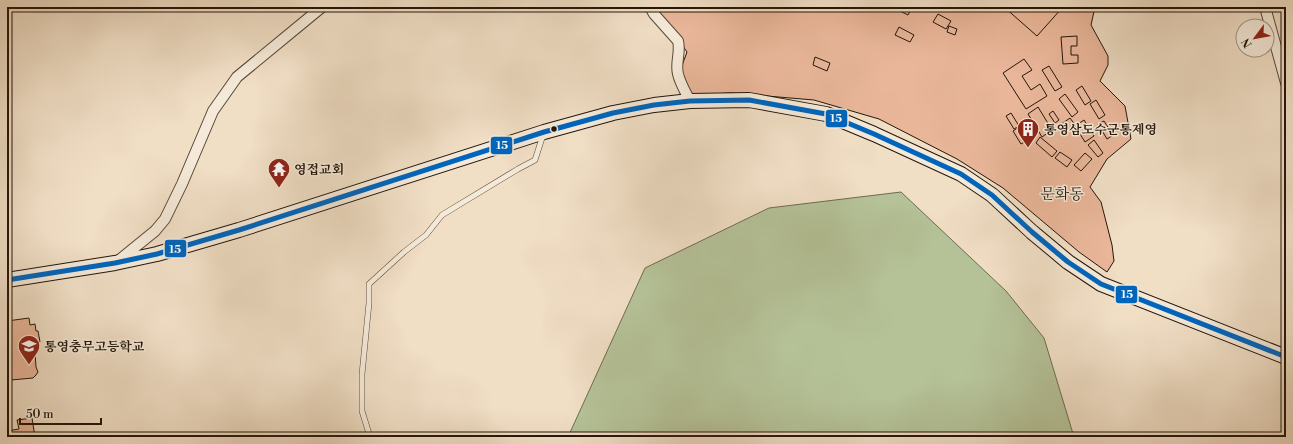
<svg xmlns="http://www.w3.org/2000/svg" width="1293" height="444" font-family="'Libre Bodoni','Noto Serif KR',serif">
<rect width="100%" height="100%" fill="#f0dec5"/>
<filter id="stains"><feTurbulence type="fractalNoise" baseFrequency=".005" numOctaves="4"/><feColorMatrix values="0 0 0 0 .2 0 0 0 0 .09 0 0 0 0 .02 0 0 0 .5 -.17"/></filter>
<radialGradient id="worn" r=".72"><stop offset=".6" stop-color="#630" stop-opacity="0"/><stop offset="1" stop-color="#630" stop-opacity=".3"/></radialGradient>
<path fill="#b5c298" stroke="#6c6c50" d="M901 192 1006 291 1044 338 1074 437H568L645 268 769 208Z"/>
<path fill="#e9b699" stroke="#241609" d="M653 7H1095L1091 25 1108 56V65L1100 81 1125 106 1131 139 1107 159 1090 187 1101 202 1112 245 1114 261 1107 272 1079 252 1003 188 957 159 879 119 814 100 731 93 690 95 680 71 687 52 678 39Z
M897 7H912L908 15 896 9Z
M1004 7H1061L1062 8 1037 36Z
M938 14 951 21 946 29 933 22Z
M949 26 957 29 955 35 947 32Z
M899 27 914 35 910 42 895 35Z
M1077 36V46H1071V55H1078V63L1063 64 1061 37Z
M815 57 830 63 827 71 813 65Z
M1024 59 1032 70 1022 76 1031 90 1040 84 1047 96 1026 109 1003 73Z
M1049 66 1062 87 1055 91 1042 70Z
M1082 86 1091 101 1085 105 1076 90Z
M1065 94 1078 112 1072 117 1059 99Z
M1096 100 1105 115 1099 119 1090 104Z
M1038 107 1052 130 1042 137 1028 114Z
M1053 111 1059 120 1055 123 1049 114Z
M1011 113 1019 126 1014 129 1006 116Z
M1070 118 1075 125 1064 132 1060 125Z
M1084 120 1094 136 1085 142 1075 126Z
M1104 121 1113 135 1107 139 1098 124Z
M1019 127 1028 140 1021 144 1013 131Z
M1040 137 1057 151 1052 157 1036 143Z
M1094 140 1103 153 1098 157 1088 145Z
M1060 152 1072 160 1067 167 1055 158Z
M1085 153 1092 159 1081 171 1074 165Z
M29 318 30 325 35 324 36 331H38L40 342H37L38 352H35L36 367 38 372 36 375 33 378 11 380 9 379 7 368V321Z
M32 418 35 437H7V431L19 429 17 420Z"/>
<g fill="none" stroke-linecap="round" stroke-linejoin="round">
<g stroke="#574838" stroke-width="6">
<path id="lane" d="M370 437 362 411V374L369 303V284L404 252 426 235 442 215 518 169 535 160 543 135"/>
</g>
<g stroke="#574838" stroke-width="12">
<path id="street" d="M650 7 654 14 678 41C681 52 675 63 678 74 680 83 686 93 690 101
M1265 7 1286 83
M118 261 155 231 165 219 182 184 213 111 237 77 322 7"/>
</g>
<g stroke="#241609" stroke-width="16">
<path id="secondary" d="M7 280 115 263 157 254 239 230 544 132 613 113 654 105 690 101 749 100 826 114 874 134 961 174 992 195 1032 232 1068 262 1101 284 1286 357"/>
</g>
<use href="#lane" stroke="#f5ead9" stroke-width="5"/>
<use href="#street" stroke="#f5ead9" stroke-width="10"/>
<use href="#secondary" stroke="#f5ead9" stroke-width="14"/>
<g stroke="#f5ead9" stroke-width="8">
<path id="bus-1" d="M7 280 115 263 157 254 239 230 544 132 613 113 654 105 690 101 749 100 826 114 874 134 961 174 992 195 1032 232 1068 262 1101 284 1286 357"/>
</g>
<use href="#bus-1" stroke="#0065bd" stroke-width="5"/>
</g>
<defs>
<g id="building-pin" transform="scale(1.15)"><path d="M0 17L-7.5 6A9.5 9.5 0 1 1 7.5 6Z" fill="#8f2418" stroke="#f5ead9"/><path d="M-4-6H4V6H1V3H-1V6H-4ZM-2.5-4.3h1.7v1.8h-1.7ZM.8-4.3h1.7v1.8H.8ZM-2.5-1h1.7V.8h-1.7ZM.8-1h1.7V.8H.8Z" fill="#fff"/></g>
<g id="temple-pin" transform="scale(1.15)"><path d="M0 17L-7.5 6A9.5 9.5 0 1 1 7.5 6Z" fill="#8f2418" stroke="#f5ead9"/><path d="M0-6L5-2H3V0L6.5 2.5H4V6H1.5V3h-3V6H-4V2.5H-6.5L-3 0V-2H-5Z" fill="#fff"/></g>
<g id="school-pin" transform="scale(1.15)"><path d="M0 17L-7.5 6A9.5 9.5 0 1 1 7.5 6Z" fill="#8f2418" stroke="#f5ead9"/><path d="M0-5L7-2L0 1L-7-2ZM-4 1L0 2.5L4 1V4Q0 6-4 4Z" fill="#fff"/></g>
</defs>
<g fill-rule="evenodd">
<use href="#building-pin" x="1028" y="129"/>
<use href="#temple-pin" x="279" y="169"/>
<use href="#school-pin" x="29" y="346"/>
</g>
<circle fill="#241609" stroke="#f5ead9" stroke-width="1.5" cx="554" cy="129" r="3.5"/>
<g text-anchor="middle" stroke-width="3" stroke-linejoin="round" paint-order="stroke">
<g font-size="13" font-weight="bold" fill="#241609" stroke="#f5ead9" text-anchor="start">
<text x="1044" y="134">통영삼도수군통제영</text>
<text x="294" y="174">영접교회</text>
<text x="44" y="351">통영충무고등학교</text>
</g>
<g font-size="15" fill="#241609" stroke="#f5ead9">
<text x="1062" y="199">문화동</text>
</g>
</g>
<g stroke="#f5ead9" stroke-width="1.5">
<rect x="825" y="109" width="23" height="19" rx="4" fill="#0065bd"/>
<rect x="490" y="136" width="23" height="19" rx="4" fill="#0065bd"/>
<rect x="164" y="239" width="23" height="19" rx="4" fill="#0065bd"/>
<rect x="1115" y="285" width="23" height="19" rx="4" fill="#0065bd"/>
</g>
<g font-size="11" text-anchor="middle" font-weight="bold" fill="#fff">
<text x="836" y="122">15</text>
<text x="502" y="149">15</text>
<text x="175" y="253">15</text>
<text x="1127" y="298">15</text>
</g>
<rect width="1293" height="444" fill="none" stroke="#f0dec5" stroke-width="24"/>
<rect x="8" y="8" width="1277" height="428" fill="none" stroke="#241609" stroke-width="2"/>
<rect x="12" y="12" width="1269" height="420" fill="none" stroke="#241609"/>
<g transform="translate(1255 38) rotate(238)"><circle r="19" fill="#f5ead9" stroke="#a19586"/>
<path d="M0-3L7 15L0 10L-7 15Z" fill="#8f2418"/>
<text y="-6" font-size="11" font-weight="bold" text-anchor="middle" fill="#241609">N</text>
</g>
<path d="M20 418v6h81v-6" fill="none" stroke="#241609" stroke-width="2"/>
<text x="26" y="418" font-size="12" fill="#241609" stroke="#f5ead9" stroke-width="3" paint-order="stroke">50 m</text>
<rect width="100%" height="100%" filter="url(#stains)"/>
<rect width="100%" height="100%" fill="url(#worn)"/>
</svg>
